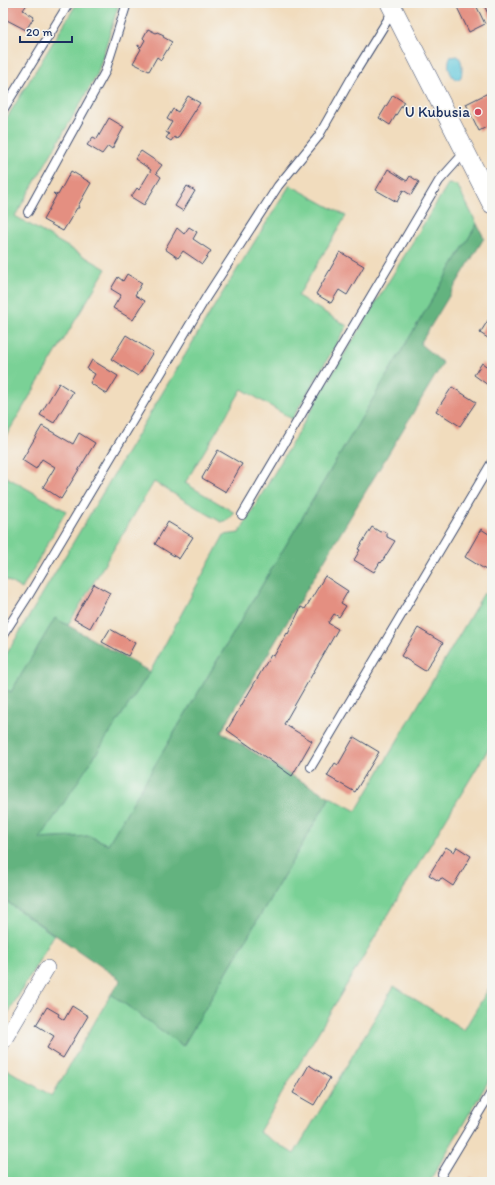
<svg xmlns="http://www.w3.org/2000/svg" width="495" height="1185" font-family="Itim,sans-serif">
<rect width="100%" height="100%" fill="#f6f6f2"/>
<filter id="ink" filterUnits="userSpaceOnUse"><feTurbulence type="fractalNoise" baseFrequency=".025" numOctaves="2"/><feDisplacementMap in="SourceGraphic" scale="8" xChannelSelector="R" yChannelSelector="G"/><feConvolveMatrix kernelMatrix="1 2 1 2 8 2 1 2 1" color-interpolation-filters="sRGB"/></filter>
<filter id="wash" filterUnits="userSpaceOnUse"><feTurbulence type="fractalNoise" baseFrequency=".012" numOctaves="4" result="noise"/><feDisplacementMap in="SourceGraphic" scale="16" xChannelSelector="R" yChannelSelector="G"/><feGaussianBlur stdDeviation="0.9" result="paint"/><feColorMatrix in="noise" values="0 0 0 0 0 0 0 0 0 0 0 0 0 0 0 0 0 1.4 0 .05"/><feComposite in="paint" operator="in"/></filter>
<g filter="url(#wash)">
<rect width="100%" height="100%" fill="#f1dcbd"/>
<path fill="#7ad196" stroke="#4a807a" d="M77 3H119L97 75 15 216 106 269 3 441V124Z
M448 184 457 185 477 224 108 844 89 836 39 839 150 672 224 535 239 533 336 368Z
M290 185 346 216 298 296 347 326 292 419 242 389 185 483 235 513 228 520 221 522 154 482 68 625 55 619 11 692 3 688V660L210 313Z
M3 475 66 511 22 589 3 578Z
M484 593 492 599V743L397 900 259 1132 294 1154 394 986 464 1030 492 983V1075L429 1182H3V1067L52 1096 111 994 183 1046 330 797 356 811Z
M3 899 54 935 3 1022Z"/>
<path fill="#63b37f" stroke="#3f716e" d="M477 224 484 238 420 344 443 363 221 732 292 776 330 797 183 1046 111 994 121 980 3 899V688L11 692 55 618 150 672 40 839 89 836 108 844Z"/>
<path fill="#60c8db" stroke="#3e7c9c" d="M458 56C463 61 463 73 460 79H455C449 74 447 64 450 57Z"/>
<g id="blocks">
<path fill="#e48f81" d="M3 3H28L23 10 34 17 26 30 3 18Z
M455 3H475L485 24 469 32Z
M483 3H492V22L490 18Z
M148 29 156 33 157 32 164 35 163 37 172 42 161 60 157 57 149 71 133 63 141 49 138 46V45L141 47 145 40 143 38Z
M492 91V124L479 131 466 104Z
M393 95 404 102 390 125 379 118Z
M188 96 200 103 177 139 174 137 171 141 166 138 169 134 166 132 172 122 167 119 173 109 178 112Z
M109 118 124 127 112 149 108 146 102 154 87 145 93 137 97 139Z
M141 151 162 165 156 173 161 177 144 205 131 197 137 188 139 190 151 170 135 159Z
M388 169 407 181 410 176 419 182 411 195 403 190 397 202 376 190Z
M71 171 91 183 78 206 79 208H77L63 231 43 220 56 196 53 193 58 195Z
M187 186 195 191 183 211 175 206Z
M189 227 197 232 193 239 211 251 202 264 183 251 178 258 165 249 177 228 184 234Z
M340 252 364 266 347 295 339 290 331 303 316 294Z
M127 274 142 283 135 295 145 301 133 320 113 308 121 295 111 289 118 277 123 281Z
M492 314V338L491 340 480 333Z
M126 335 153 352 138 376 111 359Z
M92 360 118 376 107 394 90 383 95 374 87 369Z
M482 363 489 368 492 364V388L474 375Z
M59 383 73 392 54 423 40 415Z
M452 387 476 402 460 426 436 411Z
M42 426 73 444 79 433 95 443 61 499 43 487 55 467 42 459 36 469 22 460Z
M218 450 242 464 226 492 202 478Z
M168 522 193 537 179 559 155 544Z
M372 527 380 532 383 531 387 533V537L395 541 381 563 380 562 374 572 354 560 360 550 358 549Z
M481 529 492 536V559L486 570 465 557Z
M325 576 348 591 341 603 346 606 339 617 334 614 328 623 338 629 284 724 312 741 292 776 227 730 271 655 274 656 287 633 288 634 301 607 305 609Z
M94 584 110 593 90 628 74 619Z
M418 628 443 643 425 671 401 656Z
M110 629 135 643 128 656 102 642Z
M354 737 379 752 355 792 327 776 335 763 338 765Z
M446 847 454 852 457 847 471 856 453 886 441 878 439 881 429 875Z
M72 1006 88 1016 63 1058 47 1048 54 1036 36 1025 47 1007 59 1014 58 1016 64 1020Z
M309 1065 330 1078 314 1105 293 1093Z
M471 1177 479 1182H467Z"/>
</g>
</g>
<g filter="url(#ink)">
<use href="#blocks" fill-opacity="0" stroke="#3b496c" stroke-width="1"/>
<g fill="none" stroke-linecap="round" stroke-linejoin="round">
<g stroke="#3b496c" stroke-width="10">
<path id="service" d="M3 110 69 3
M28 212 105 72 127 3
M242 515 439 181 465 152
M3 635 30 593 207 296 278 186 318 137 351 79 393 11
M311 767 492 462
M442 1174 492 1091"/>
</g>
<g stroke="#3b496c" stroke-width="16">
<path id="minor" d="M3 1042 47 968"/>
</g>
<g stroke="#3b496c" stroke-width="20">
<path id="tertiary" d="M390 3 492 204"/>
</g>
<use href="#service" stroke="#fff" stroke-width="8"/>
<use href="#minor" stroke="#fff" stroke-width="15"/>
<use href="#tertiary" stroke="#fff" stroke-width="19"/>
</g>
</g>
<circle fill="#d1495b" stroke="#f6f6f2" stroke-width="1.5" cx="478" cy="112" r="4"/>
<g text-anchor="middle" stroke-width="3" stroke-linejoin="round" paint-order="stroke">
<g font-size="15" fill="#1b2f5e" stroke="#f6f6f2" text-anchor="end">
<text x="470" y="117">U Kubusia</text>
</g>
</g>
<rect width="495" height="1185" fill="none" stroke="#f6f6f2" stroke-width="16"/>
<path d="M20 36v6h52v-6" fill="none" stroke="#1b2f5e" stroke-width="2"/>
<text x="26" y="36" font-size="12" fill="#1b2f5e" stroke="#f6f6f2" stroke-width="3" paint-order="stroke">20 m</text>
</svg>
